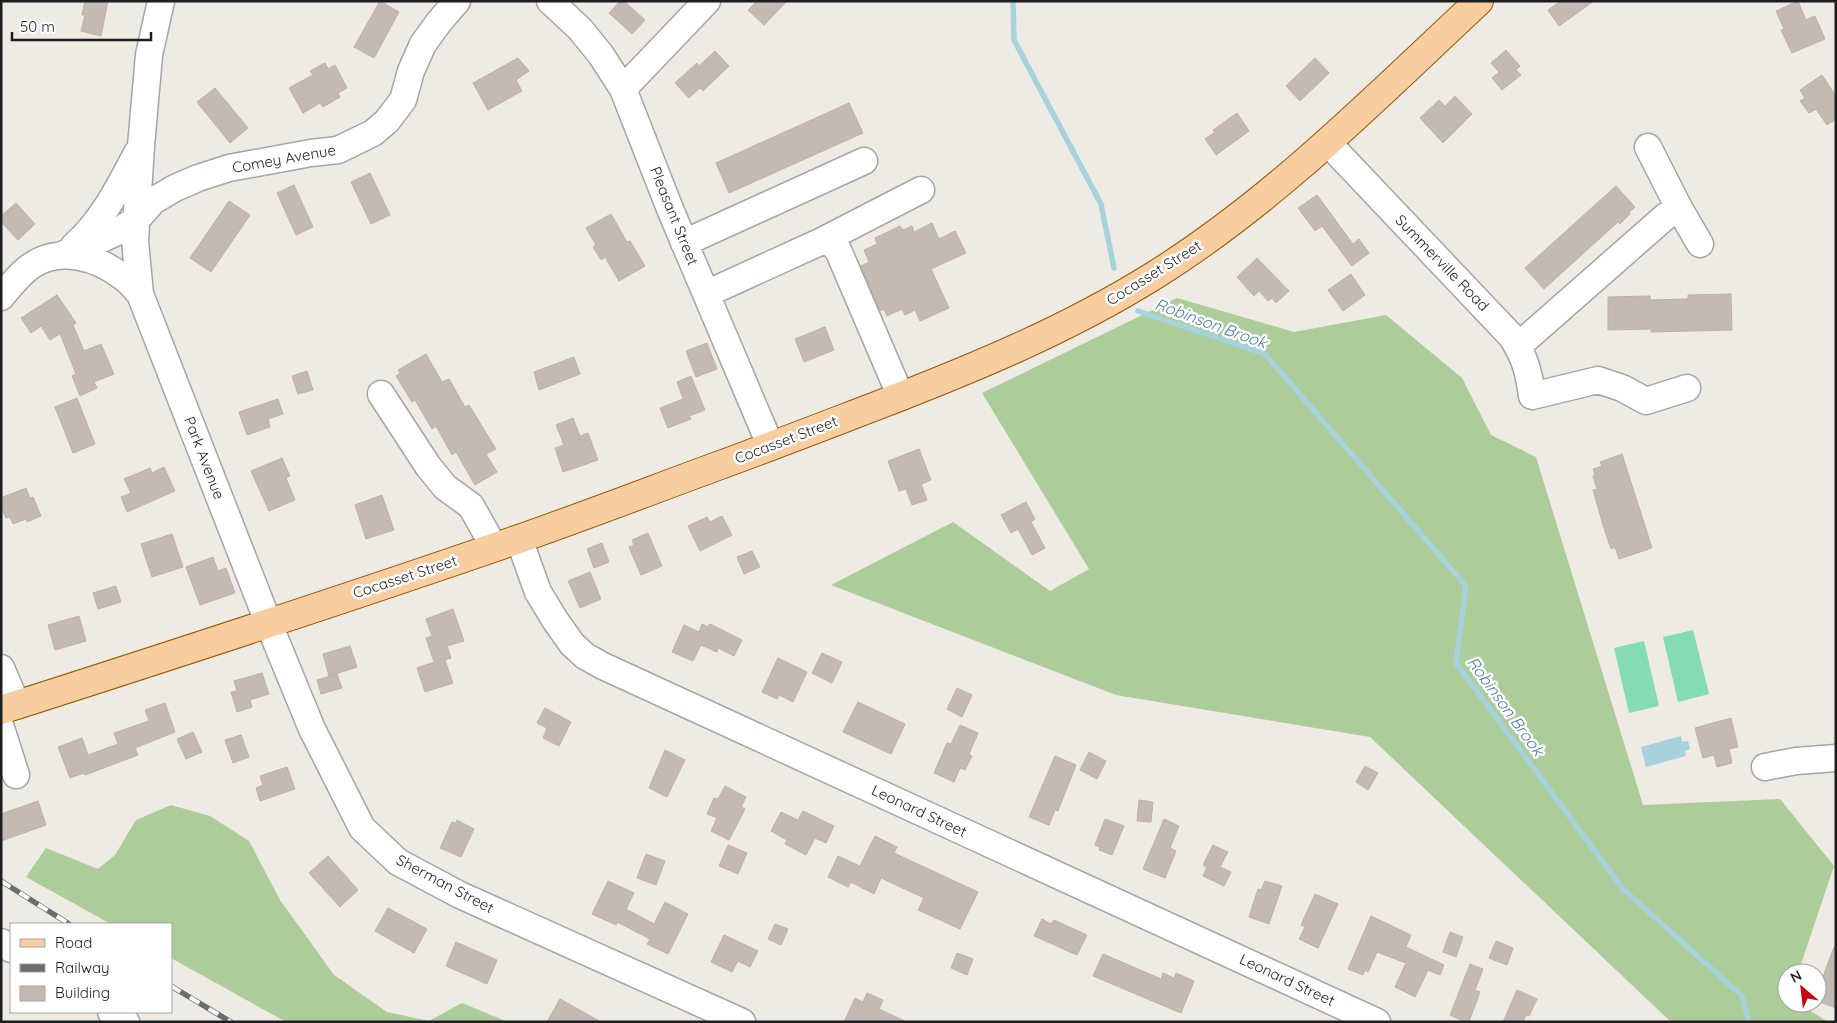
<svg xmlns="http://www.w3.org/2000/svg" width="1837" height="1023" font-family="Quicksand,sans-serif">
<rect width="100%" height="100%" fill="#eeeae4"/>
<path fill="#accc9a" d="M1177 298 1294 332 1386 315 1462 378 1491 435 1536 457 1643 805 1780 799 1834 866 1798 973H1787V1003H1798L1828 1022H1671L1370 737 1116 695 831 585 953 522 1050 591 1089 569 982 393Z
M171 805 210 816 249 841 280 900 334 975 387 1012 429 1021 462 1003 508 1022H286L171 958V924H111L26 877 46 848 98 869 115 855 136 820Z"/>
<path fill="#85dbb4" d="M1693 630 1709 694 1678 702 1663 637Z
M1644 641 1659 706 1629 713 1614 648Z"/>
<path fill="#a6d2db" d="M1681 736 1682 742 1688 741 1690 749 1685 751 1686 756 1646 767 1641 747Z"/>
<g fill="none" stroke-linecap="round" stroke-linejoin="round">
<path stroke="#a6d2db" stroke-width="5.5" d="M1013 1 1014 40 1101 204 1114 268
M1138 311 1265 354 1466 586 1456 663 1623 889 1742 996 1749 1022"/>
</g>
<path fill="#c3bab4" stroke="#c0b0a7" d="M85 1H108L101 36 81 31 85 15H82Z
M380 1 399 12 374 58 354 47Z
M620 1H624L645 20 632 34 609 13Z
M757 1H787L764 25 748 10Z
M1561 1H1594L1559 26 1548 10Z
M1798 1 1806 20 1815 16 1825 39 1792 53 1781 30 1784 29 1776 11Z
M1506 50 1520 66 1516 70 1521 75 1502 90 1492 78 1499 72 1491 63Z
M715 51 729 66 703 91 700 88 689 98 675 83 697 63 699 66Z
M518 58 529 71 516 80 522 91 488 110 473 83Z
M1315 58 1329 73 1300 101 1286 86Z
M325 63 328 69 335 65 347 88 338 93 340 97 323 107 320 103 303 113 289 88 313 75 310 71Z
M1822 75 1836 96V119L1827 125 1816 109 1809 113 1800 101 1805 98 1800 90Z
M215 88 248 128 230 143 197 102Z
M1455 96 1472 114 1443 143 1420 118 1439 100 1445 106Z
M849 103 863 133 729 193 716 163Z
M1237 113 1249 131 1216 155 1205 139 1215 132 1213 130Z
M370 173 390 215 371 224 351 182Z
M294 185 313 227 296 235 277 193Z
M1616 186 1635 207 1629 212 1630 214 1620 224 1618 222 1544 289 1525 268Z
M1317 195 1353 244 1359 239 1369 253 1352 266 1322 226 1315 231 1298 208Z
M229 201 250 215 211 272 190 258Z
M16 203 35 224 18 240 1 222V216Z
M611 214 627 242 630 241 645 266 619 281 605 257 601 260 593 247 596 245 586 228Z
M932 223 939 239 955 231 966 253 931 269 949 308 920 321 915 310 905 315 902 309 887 316 884 309 880 311 861 266 869 262 864 250 877 244 875 238 900 226 903 230 912 226 914 232Z
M1257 258 1289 291 1276 303 1272 298 1268 301 1259 291 1254 296 1237 277Z
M1351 274 1365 295 1343 311 1328 290Z
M1731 294 1732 330 1651 332V329L1608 330V297L1650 296V300L1688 299V295Z
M57 295 76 323 73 325 84 351 101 344 114 374 94 382 97 388 80 396 72 376 76 374 60 334 50 340 41 326 31 333 21 318Z
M825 327 834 350 804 362 795 339Z
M707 343 717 369 696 377 686 351Z
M426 354 442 382 449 379 465 407 469 405 496 449 486 454 497 472 475 485 456 452 452 455 436 426 432 429 415 400 412 402 396 376 400 373 398 370Z
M574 357 580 374 539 390 534 372Z
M307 371 313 390 298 394 292 376Z
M691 376 705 410 689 416 691 419 668 428 660 408 683 399 677 382Z
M77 398 95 444 73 453 55 407Z
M278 399 283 414 268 419 270 427 247 435 239 412Z
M573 418 580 436 588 433 598 460 563 472 555 448 564 445 556 425Z
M919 449 931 480 921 484 927 500 912 505 906 489 899 491 888 461Z
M1622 454 1652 548 1619 559 1615 547 1611 549 1603 525 1593 490 1597 489 1593 476 1595 475 1593 469 1602 466 1600 462Z
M282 458 290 476 286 478 295 500 269 511 251 471Z
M164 467 175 491 127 512 121 497 131 493 124 479 150 468 152 473Z
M26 488 30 498 33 497 41 516 27 522 26 519 13 524 10 517 6 518 1 507V498Z
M382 495 394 530 366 539 355 505Z
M1026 502 1035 519 1031 522 1045 548 1032 555 1018 529 1011 533 1001 515Z
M722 516 732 535 700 551 688 526 707 517 710 522Z
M648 533 662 566 641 575 629 547 634 545 632 540Z
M172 534 183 567 152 577 141 544Z
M602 543 609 562 594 568 587 549Z
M752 551 760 567 744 574 737 557Z
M213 557 218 571 226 568 235 593 200 605 186 567Z
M590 572 601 599 580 608 568 581Z
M116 586 121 602 98 609 93 593Z
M453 609 464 641 447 646 451 658 445 660 453 683 425 692 417 668 434 662 426 638 432 636 426 619Z
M79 616 86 641 55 650 48 625Z
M702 624 708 627 710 624 742 640 734 656 718 648 717 652 701 645 693 661 672 652 684 625 699 632Z
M350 646 357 667 329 676 323 654Z
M822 653 842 662 832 683 812 673Z
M778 658 807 672 793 702 779 695 777 699 762 692Z
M262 673 269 694 250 700 252 707 237 712 231 692 237 691 234 681Z
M337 674 342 688 321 694 317 680Z
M957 688 972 695 962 717 947 709Z
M858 702 905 724 891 754 843 732Z
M165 703 175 732 135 748 138 755 85 775 84 773 70 778 58 747 82 738 88 755 118 744 114 733 149 721 145 710Z
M545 708 571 722 559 746 543 738 547 728 537 723Z
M1731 718 1738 747 1729 749 1732 763 1717 767 1714 755 1703 758 1695 728Z
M960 725 978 733 969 754 972 756 965 770 960 768 954 782 934 773 947 743 951 744Z
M193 732 202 752 186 759 177 739Z
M241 735 249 757 233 763 225 740Z
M665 750 685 760 667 797 649 788Z
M1089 752 1106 761 1097 779 1080 770Z
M1055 756 1076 765 1058 811 1055 810 1049 825 1029 817Z
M1365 766 1378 773 1368 790 1356 782Z
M287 767 295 789 260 801 256 788 263 785 260 776Z
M725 786 746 797 741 807 745 809 729 840 711 831 717 818 707 814 714 798 718 799Z
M1139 800 1153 802 1151 822 1137 821Z
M38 801 46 825 1 841V814Z
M803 811 834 826 826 843 815 838 806 855 785 844 787 840 771 831 781 812 798 820Z
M1105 819 1124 826 1112 855 1099 850 1100 847 1095 845Z
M1164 819 1179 826 1170 848 1176 851 1165 878 1143 869Z
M457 820 474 829 461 857 440 848 452 822 456 823Z
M875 836 897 847 894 853 978 892 960 929 918 910 924 898 881 878 874 894 851 882 848 887 828 877 838 856 860 866Z
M728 845 747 853 738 874 719 866Z
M1213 845 1228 852 1220 867 1231 872 1224 886 1203 876 1207 867 1203 865Z
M646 854 665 861 656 885 637 878Z
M328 856 358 890 340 907 309 873Z
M608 881 634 893 626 909 654 924 665 902 688 914 668 954 647 944 650 939 617 922 616 925 592 914Z
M1265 881 1282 886 1269 924 1249 917 1258 889 1261 890Z
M1315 894 1338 904 1318 948 1299 939 1305 927 1301 925Z
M388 908 427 929 414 953 375 931Z
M1371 916 1411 935 1406 947 1444 965 1440 975 1428 970 1415 997 1395 987 1406 963 1377 952 1368 972 1365 970 1363 975 1348 969Z
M1042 919 1051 924 1054 920 1087 935 1077 955 1034 936Z
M775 924 788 929 781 945 768 939Z
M1450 932 1463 937 1456 957 1443 952Z
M724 935 758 951 750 967 738 961 732 972 711 962Z
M1496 941 1513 948 1507 965 1489 958Z
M456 942 497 960 487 984 446 966Z
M1834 947H1836V1008L1817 1001V993Z
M957 953 973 959 967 975 951 968Z
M1103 954 1161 979 1163 973 1174 978 1176 973 1194 981 1181 1013 1093 976Z
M1470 964 1483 969 1475 990 1480 992 1469 1022H1465L1450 1015Z
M1517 990 1537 999 1529 1016 1526 1015 1523 1022H1503Z
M867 993 883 1000 879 1009 907 1022H844L855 998 863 1002Z
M560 999 601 1022H547Z"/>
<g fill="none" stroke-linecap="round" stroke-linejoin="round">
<g stroke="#a5a5a5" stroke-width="29">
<path id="minor" d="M161 1 149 55 141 146 135 241 140 294 268 622 312 729 362 828 398 862 460 895 742 1022
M550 1 580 29 601 55 623 89 670 209 771 447
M623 89 707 1
M1328 143 1512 337C1525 358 1529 372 1532 396L1598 380 1622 388 1646 401 1687 388
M1648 147 1679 208
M822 241 921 190
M684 243 864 161
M74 246C103 220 119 187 137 153
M64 254 91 244 117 232 137 219 153 201 175 188 198 178 229 168 311 153 338 150 373 133 387 121 403 100 411 71 423 44 439 22 457 1
M706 294 822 241 831 243 838 250 901 397
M1 297C10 287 19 274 31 266 59 246 98 257 124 278 130 282 135 289 140 294
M1518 346 1666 216 1679 208 1700 244
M381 394 428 466 445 487 471 506 494 547
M519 539 538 592 555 620 572 644 585 656 603 666 1377 1022
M1 668 17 705
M1 728 16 775
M1765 767 1796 761 1836 758
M1 942 11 949
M111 1012 126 1022"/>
</g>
<g stroke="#925b06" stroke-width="30">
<path id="major" d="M1 710C173 655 345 599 516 540 582 517 647 492 712 468 767 448 821 427 876 406 972 369 1067 330 1155 275 1276 199 1375 98 1479 1"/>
</g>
<use href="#minor" stroke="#fff" stroke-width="26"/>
<use href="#major" stroke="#f8cda0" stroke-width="28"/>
<g stroke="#6c6c6c" stroke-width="5.5">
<path id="rail" d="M1 881 69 924
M171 986 231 1022"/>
</g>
<use href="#rail" stroke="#fff" stroke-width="4" stroke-dasharray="11" stroke-linecap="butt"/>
</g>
<g text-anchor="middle" stroke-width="5" stroke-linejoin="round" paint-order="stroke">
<g font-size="15" fill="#1e1e1e" stroke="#fff">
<text transform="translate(284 159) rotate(-10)" y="5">Comey Avenue</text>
<text transform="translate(674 216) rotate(68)" y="5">Pleasant Street</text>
<text transform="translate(1442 263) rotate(46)" y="5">Summerville Road</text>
<text transform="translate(1154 273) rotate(-32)" y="5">Cocasset Street</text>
<text transform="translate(786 440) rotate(-21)" y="5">Cocasset Street</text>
<text transform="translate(204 458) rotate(69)" y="5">Park Avenue</text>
<text transform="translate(405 577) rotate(-18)" y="5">Cocasset Street</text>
<text transform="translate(919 811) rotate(25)" y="5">Leonard Street</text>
<text transform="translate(445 884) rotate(28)" y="5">Sherman Street</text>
<text transform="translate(1287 980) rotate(25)" y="5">Leonard Street</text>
</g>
<g font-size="16" font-style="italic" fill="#4b7ba2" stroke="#fff">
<text transform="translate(1211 323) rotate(20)" y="6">Robinson Brook</text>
<text transform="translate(1506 706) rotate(54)" y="6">Robinson Brook</text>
</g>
</g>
<rect width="1837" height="1023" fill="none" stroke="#1e1e1e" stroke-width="5"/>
<rect x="10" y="923" width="162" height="90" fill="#ffffff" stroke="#a5a5a5"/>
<rect x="20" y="939" width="25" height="8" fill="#f8cda0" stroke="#a5a5a5"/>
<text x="55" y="948" font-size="15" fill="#1e1e1e">Road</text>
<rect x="20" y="964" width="25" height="8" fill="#6c6c6c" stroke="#a5a5a5"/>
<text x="55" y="973" font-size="15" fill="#1e1e1e">Railway</text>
<rect x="20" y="986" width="25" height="15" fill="#c3bab4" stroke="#a5a5a5"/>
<text x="55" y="998" font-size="15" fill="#1e1e1e">Building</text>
<g transform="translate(1802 988) rotate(332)"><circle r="24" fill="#ffffff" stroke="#a5a5a5"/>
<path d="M0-4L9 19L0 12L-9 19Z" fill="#c40813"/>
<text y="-8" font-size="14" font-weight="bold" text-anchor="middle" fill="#1e1e1e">N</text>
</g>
<path d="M12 32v8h139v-8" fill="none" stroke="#1e1e1e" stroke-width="2.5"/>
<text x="20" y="32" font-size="15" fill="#1e1e1e" stroke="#ffffff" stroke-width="4" paint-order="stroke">50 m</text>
</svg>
